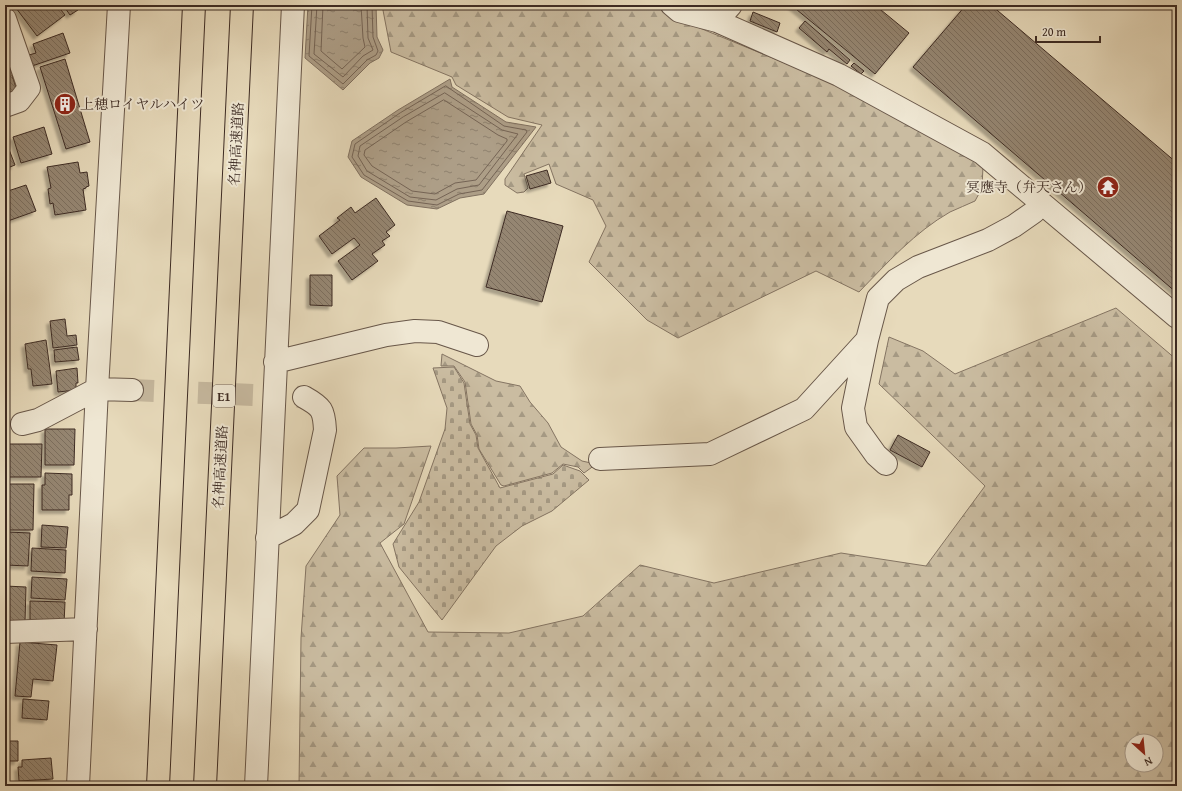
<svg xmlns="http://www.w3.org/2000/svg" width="1182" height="791" font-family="'Gentium Book Plus','Noto Serif JP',serif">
<defs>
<pattern id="forest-firs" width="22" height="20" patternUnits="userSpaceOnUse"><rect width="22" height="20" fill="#cabca1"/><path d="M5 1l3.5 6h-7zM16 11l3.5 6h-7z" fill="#a59983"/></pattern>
<pattern id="cemetery-stones" width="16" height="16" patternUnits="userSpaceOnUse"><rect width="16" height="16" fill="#cabca1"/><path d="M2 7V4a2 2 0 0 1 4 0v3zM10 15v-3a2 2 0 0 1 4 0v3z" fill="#a59983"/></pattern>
<pattern id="water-ripples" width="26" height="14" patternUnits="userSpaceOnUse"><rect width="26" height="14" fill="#ad9e87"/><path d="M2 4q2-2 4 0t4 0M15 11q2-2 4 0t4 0" fill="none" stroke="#8e816e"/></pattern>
<pattern id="building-back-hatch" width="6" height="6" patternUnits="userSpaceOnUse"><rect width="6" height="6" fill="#958672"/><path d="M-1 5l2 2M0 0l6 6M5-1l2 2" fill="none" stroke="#7b6e5d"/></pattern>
<filter id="shadow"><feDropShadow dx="-3.5" dy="3.5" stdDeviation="1" flood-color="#0004"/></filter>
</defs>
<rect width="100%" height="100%" fill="#e7dabb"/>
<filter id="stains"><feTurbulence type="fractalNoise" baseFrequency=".005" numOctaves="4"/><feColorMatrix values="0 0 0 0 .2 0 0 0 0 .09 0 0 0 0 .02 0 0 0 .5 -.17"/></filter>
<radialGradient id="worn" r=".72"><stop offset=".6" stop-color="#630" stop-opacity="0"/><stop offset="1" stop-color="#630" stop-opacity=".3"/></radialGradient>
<path fill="url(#forest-firs)" stroke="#847462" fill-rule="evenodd" d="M382 5H655L673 17 831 82 983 166 982 188 975 201C967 205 958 208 950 212 915 232 887 263 859 292L816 271 678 338 647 320 589 262 606 226 593 200 556 184 549 164 524 174 528 188 524 192 517 193 505 185V179L542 125 508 117 456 85 452 77 391 52Z
M1116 308 1177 360V786H299L301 638 306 566 340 515 337 476 364 448H396L431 446 404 524 380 543 428 632 509 633 583 616 640 565 714 583 841 553 926 566 985 486 879 384 889 337 923 351 955 374ZM1132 741H1156V765H1132Z
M442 354 496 381 520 386 530 402 548 423 561 447 582 461 591 463 599 462 584 473 578 467 563 464 552 473 504 486 501 485 479 449 477 435 471 424 465 382 454 366H441Z"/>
<path fill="url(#cemetery-stones)" stroke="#847462" d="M454 367 464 383 470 424 476 435 478 448 500 488 553 474 563 465 580 471 589 480 552 511 522 526 496 546 442 620 399 567 393 544 419 502 445 429 447 408 433 368Z"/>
<path fill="url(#water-ripples)" stroke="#80705f" d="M308 5H376L377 37 383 50 379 58 370 63 343 90 305 58Z
M450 79 452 87 506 122 536 127 484 194 460 198 437 209 407 205 361 177 348 157 352 141 398 110Z"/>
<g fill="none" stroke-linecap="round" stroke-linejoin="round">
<path stroke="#756455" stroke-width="1" d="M312 5 309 56 343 84 367 60 376 55 378 51 373 37 372 5
M317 5 314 54 343 77 363 56 373 50 368 38 367 5
M323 5 321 51 342 69 365 47 363 38 361 5
M446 86 504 126 526 130 527 132 482 190 459 194 437 205 408 201 364 175 352 157 355 144 400 113Z
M445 93 502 130 518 134 479 185 457 189 436 200 410 197 367 171 358 156 360 146 403 117Z
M444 100 498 135 507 139V141L476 180 455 183 435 194 412 191 372 166 364 155 365 150 406 122Z"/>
</g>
<path fill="url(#building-back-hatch)" stroke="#3d2b23" filter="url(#shadow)" d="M20 5H29L32 9 37 5H57L65 15 37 36 16 8Z
M63 5H74L78 10 70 15Z
M791 5H875L909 33 875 74Z
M966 5H991L1177 163V293L913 67Z
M753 12 780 23 777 32 750 21Z
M805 21 850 60 847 64 829 49 827 52 799 28Z
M63 33 70 53 32 66 29 55 36 53 33 44Z
M9 59 14 74 12 75 17 91 5 96V61Z
M65 59 90 142 66 149 40 67Z
M854 63 864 71 861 74 851 66Z
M44 127 52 154 21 163 13 137Z
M5 139 15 165 5 169Z
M78 162 80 173 87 172 89 186 86 187V188L83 189 86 210 55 215 53 203 50 204 48 189 51 188 47 167Z
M547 170 551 183 530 189 526 176Z
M26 185 36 211 5 222V192Z
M376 198 395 225 386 232 390 236 382 241 385 245 372 254 378 261 352 280 338 261 360 245 354 238 332 254 319 236 340 220 337 218 351 207 355 213Z
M507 211 563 226 542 302 486 287Z
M310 275H332V306L310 305Z
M65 319 67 336 76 335 77 345 53 348 50 321Z
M46 340 52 384 33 386 31 369H28L25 344Z
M77 347 79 360 55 362 54 350Z
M77 368 78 383H76V390L58 392 56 371Z
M45 429H75L74 465H45Z
M898 435 930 452 922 467 890 450Z
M9 444H42L41 477H8Z
M45 473 72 474V495H69V510H42V485H45Z
M9 484H34L33 530H8Z
M42 525 68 527 66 548 41 547Z
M7 532 30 533 28 566 6 565Z
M32 548 66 550 65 573 31 571Z
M32 577 67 579 65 600 31 598Z
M5 586 26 587 25 622H7V615H5Z
M30 601 65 602 64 624 30 623Z
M20 642 57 645 53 681 33 679 31 697 15 696Z
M23 699 49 701 47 720 22 718Z
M5 741H18V761H5Z
M51 758 53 779 19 781 18 767H22V760Z"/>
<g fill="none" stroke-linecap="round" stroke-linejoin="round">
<path stroke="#c5b79d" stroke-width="22" stroke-dasharray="22 11" stroke-linecap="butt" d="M132 390 304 397"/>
<g stroke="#685749" stroke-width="24">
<path id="minor" d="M672 5 679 11 717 21 839 75 982 153 1177 317
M5 19 29 88 19 101 5 106
M717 21 731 5
M275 362 386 335 415 331 438 332 477 345
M22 424 38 420 97 389 132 390
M600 459 710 454 804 409 866 341
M886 464 876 455 856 427 853 408 867 340 878 298 896 280 918 267 988 240 1014 226 1034 212 1041 203
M267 538 294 524 308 510 325 430C324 410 322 407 304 397
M5 632 86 629
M78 786 97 389 119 5
M256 786 293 5"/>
</g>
<g stroke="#3d2b23" stroke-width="24">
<path id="highway" d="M158 786 194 5
M205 786 242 5"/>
</g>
<use href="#minor" stroke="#efe7d3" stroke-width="22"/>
<use href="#highway" stroke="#e7dabb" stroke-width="22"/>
</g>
<defs>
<g id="building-disc" transform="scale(1.15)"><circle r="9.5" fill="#8f2418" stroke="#efe7d3"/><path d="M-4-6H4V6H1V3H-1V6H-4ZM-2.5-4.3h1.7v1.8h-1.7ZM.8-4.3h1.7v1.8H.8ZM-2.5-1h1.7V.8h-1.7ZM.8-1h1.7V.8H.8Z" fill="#fff"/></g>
<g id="temple-disc" transform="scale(1.15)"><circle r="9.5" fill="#8f2418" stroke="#efe7d3"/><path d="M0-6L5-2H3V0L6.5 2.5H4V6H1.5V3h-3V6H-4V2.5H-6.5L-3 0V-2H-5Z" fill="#fff"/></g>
</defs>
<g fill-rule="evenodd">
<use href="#building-disc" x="65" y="104"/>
<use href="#temple-disc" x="1108" y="187"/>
</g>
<g text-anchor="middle" stroke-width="4" stroke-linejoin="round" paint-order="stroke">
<rect fill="#efe7d3" stroke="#726358" stroke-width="1" x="213" y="385" width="22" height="22" rx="3"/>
<g font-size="13" font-weight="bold" fill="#3d2b23">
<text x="224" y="401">E1</text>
</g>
<g font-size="14" fill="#3d2b23" stroke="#efe7d3" text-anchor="start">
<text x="80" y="109">上穂ロイヤルハイツ</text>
<text x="1092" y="192" text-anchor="end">冥應寺（弁天さん）</text>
</g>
<g font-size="14" fill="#3d2b23" stroke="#efe7d3">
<text transform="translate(236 144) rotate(-87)" y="5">名神高速道路</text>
<text transform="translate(220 467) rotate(-87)" y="5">名神高速道路</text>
</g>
</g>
<rect width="1182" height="791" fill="none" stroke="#e7dabb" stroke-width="20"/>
<rect x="6" y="6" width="1170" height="779" fill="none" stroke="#3d2b23" stroke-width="2"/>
<rect x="10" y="10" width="1162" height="771" fill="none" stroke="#3d2b23"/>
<g transform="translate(1144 753) rotate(153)"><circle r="19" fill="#efe7d3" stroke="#a89c8d"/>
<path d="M0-3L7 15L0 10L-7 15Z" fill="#8f2418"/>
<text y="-6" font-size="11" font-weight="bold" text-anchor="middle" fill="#3d2b23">N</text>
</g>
<path d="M1036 36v6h64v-6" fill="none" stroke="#3d2b23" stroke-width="2"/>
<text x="1042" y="36" font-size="12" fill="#3d2b23" stroke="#efe7d3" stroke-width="3" paint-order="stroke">20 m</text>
<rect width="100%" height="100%" filter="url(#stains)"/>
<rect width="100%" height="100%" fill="url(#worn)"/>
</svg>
